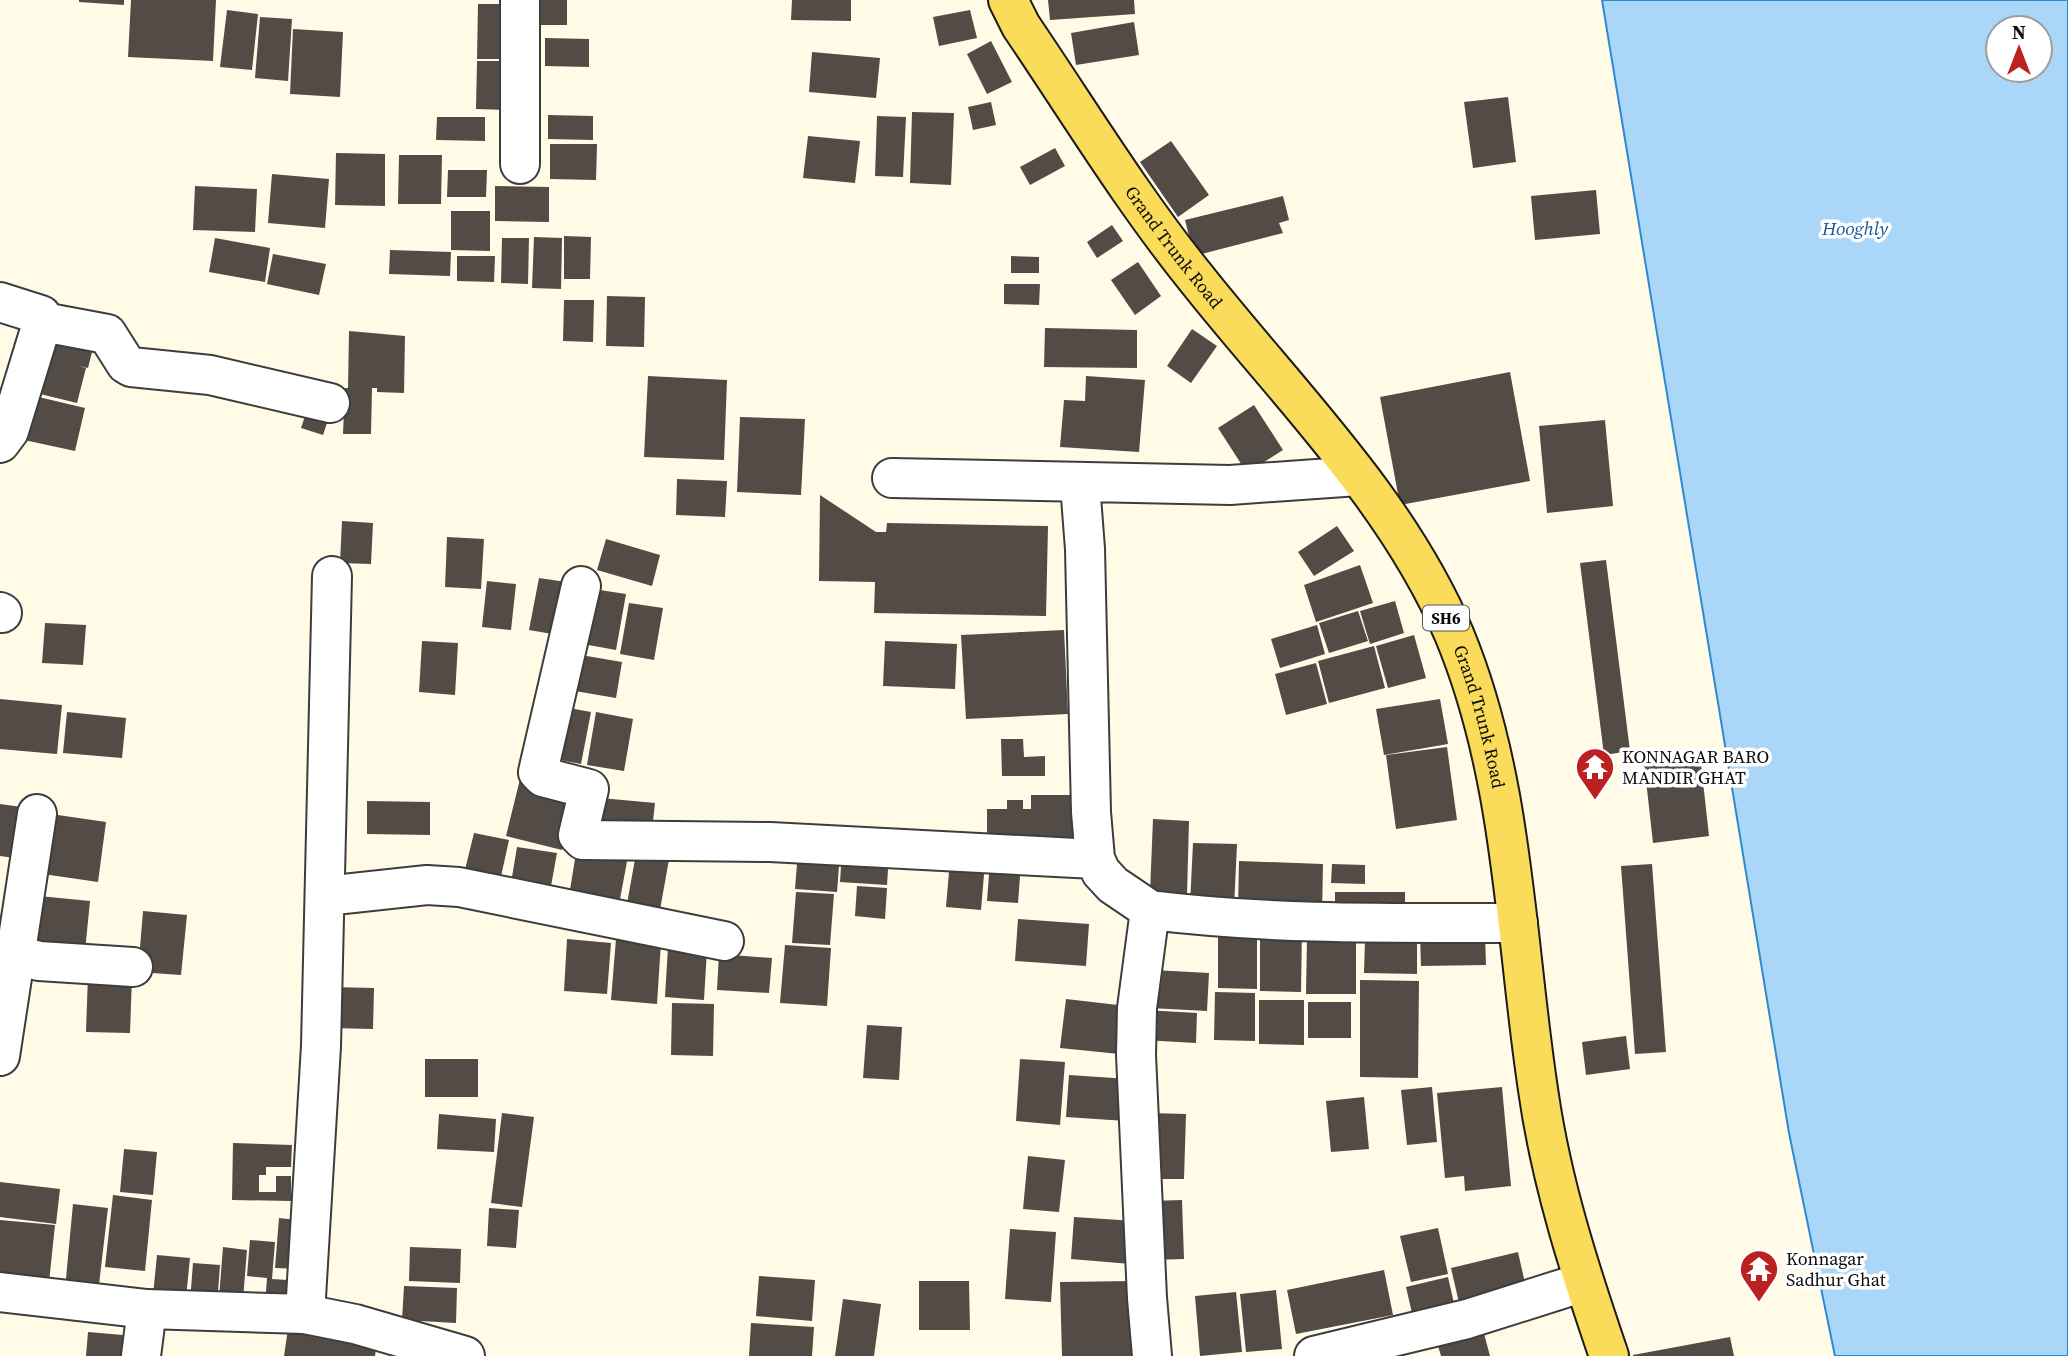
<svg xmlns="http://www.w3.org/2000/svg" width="2068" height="1356" font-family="'Source Serif 4',serif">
<rect width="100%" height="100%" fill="#fffbe6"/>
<path fill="#aad7f7" stroke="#3089cf" stroke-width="2" fill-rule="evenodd" d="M1602 0H2068V1356H1835L1789 1133ZM1998 28H2040V70H1998Z"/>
<path fill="#524b46" d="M79 0H124V5L79 2Z
M131 0H216L213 61 128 57Z
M529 0H567V25H529Z
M792 0H851V21L791 20Z
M1048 0H1134L1135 14 1050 20Z
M478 4H515L514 59H477Z
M227 10 258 14 252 70 220 67Z
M970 10 977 38 939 46 933 17Z
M260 17 292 19 288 81 255 78Z
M1134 22 1139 55 1076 65 1071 33Z
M293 29 343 32 340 97 290 94Z
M545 38 589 39V67L545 66Z
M991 41 1012 82 987 94 967 54Z
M812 52 880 58 876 98 809 92Z
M477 61H508V110L476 109Z
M1508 97 1516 162 1473 168 1464 102Z
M991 102 996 125 973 130 968 107Z
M912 112 954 113 951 185 910 183Z
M548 115 593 116V140L548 139Z
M877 116 906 117 903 177 875 176Z
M437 117H485V141L436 140Z
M808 136 860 141 855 183 803 178Z
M1171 141 1209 195 1178 217 1140 162Z
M550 144H597L596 180 550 179Z
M1055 148 1065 166 1030 185 1020 167Z
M336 153 385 154V206L335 205Z
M399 155H442L441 204H398Z
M448 170H487L486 197H447Z
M272 174 329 179 325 228 268 223Z
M195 186 257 189 255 232 193 230Z
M495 186 549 187V222L495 221Z
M1596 190 1600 234 1535 240 1531 196Z
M1283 196 1289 220 1279 223 1283 233 1194 256 1185 220Z
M451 211H490V251L451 250Z
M1112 225 1123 241 1097 258 1087 242Z
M564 236 591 237 590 279H564Z
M534 237 562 238 561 289 532 288Z
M215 238 270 248 265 282 209 272Z
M502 238H529L528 284 501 283Z
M390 250 451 252 450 276 389 274Z
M273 254 326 264 319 295 267 284Z
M457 256H495L494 282 457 281Z
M1011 256 1039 257V273H1011Z
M1138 262 1161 296 1135 315 1111 280Z
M1004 284H1040L1039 305 1004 304Z
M607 296 645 297 644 347 606 346Z
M564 300H594L593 342 563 341Z
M45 323 96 336 88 368 78 366 86 368 77 403 28 391Z
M1045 328 1137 330V368L1044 367Z
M1192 329 1217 346 1191 383 1167 366Z
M349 331 405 336 404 393 377 392V388H372L371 434H343L345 388H348Z
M1510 372 1530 481 1400 505 1380 397Z
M648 376 727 380 724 460 644 457Z
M1086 376 1145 380 1139 452 1060 447 1064 400 1085 401Z
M26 394 85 408 75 451 15 438Z
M310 401 332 408 323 435 301 428Z
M1254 405 1283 450 1247 473 1218 428Z
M740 417 805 419 801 495 737 492Z
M1605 420 1613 506 1547 513 1539 426Z
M677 479 727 481 725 517 676 515Z
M820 495 876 532H886L887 523 1048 526 1046 616 874 613 875 582 819 581Z
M342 521 373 523 371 564 340 563Z
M1337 526 1354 551 1314 576 1298 552Z
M447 537 484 539 481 589 445 587Z
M606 539 660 555 652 586 597 570Z
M1606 560 1630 751 1604 755 1580 563Z
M1360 565 1373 603 1316 622 1304 585Z
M539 578 573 583 564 636 529 630Z
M487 581 516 584 511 630 482 627Z
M593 589 626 594 616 650 583 644Z
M1395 601 1404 633 1370 644 1360 611Z
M629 603 663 608 654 660 620 654Z
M1358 611 1368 641 1329 653 1319 623Z
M45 623 86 625 83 665 42 663Z
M1317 625 1325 654 1280 668 1271 639Z
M1064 630 1068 714 966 719 961 635Z
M1414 635 1426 678 1388 688 1376 646Z
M422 641 458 643 455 695 419 692Z
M885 641 957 644 955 689 883 686Z
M1374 646 1385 688 1329 703 1318 661Z
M575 654 622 662 616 698 569 690Z
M1316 663 1327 704 1286 715 1275 674Z
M0 699 62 705 57 754 0 749Z
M1440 699 1448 744 1384 755 1376 709Z
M558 706 591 712 581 764 549 758Z
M67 712 126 718 122 758 63 753Z
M596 712 633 719 624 771 587 765Z
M1001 739H1023L1024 757 1045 756V776H1002Z
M1447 747 1457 820 1396 829 1386 755Z
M1700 755 1709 836 1653 843 1644 762Z
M520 779 577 792 562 850 506 836Z
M1031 795H1073V842H987V809H1007V800H1023V809H1031Z
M590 797 655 803 651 840 587 833Z
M367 801 430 802V835L367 834Z
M0 804 29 808 22 859 0 856Z
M51 814 106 822 98 882 43 874Z
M1153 819 1189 821 1187 894 1150 893Z
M474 833 509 840 498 890 462 882Z
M1193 843 1237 844 1234 907 1190 905Z
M517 847 557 853 549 897 510 889Z
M577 847 628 856 618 910 568 902Z
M637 848 670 854 658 921 625 915Z
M798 851 840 853 837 892 795 889Z
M842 851 889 854 887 885 840 882Z
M950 860 985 863 981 910 946 907Z
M990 861 1021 863 1018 903 987 901Z
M1239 861 1323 864 1322 914 1238 911Z
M1332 864 1365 865V884L1331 883Z
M1652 864 1666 1052 1635 1054 1621 866Z
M857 886 887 888 885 919 855 916Z
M796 892 834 894 830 945 792 943Z
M1335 892H1405V918H1335Z
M29 895 90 901 84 961 23 956Z
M143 911 187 915 181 975 138 972Z
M1018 919 1089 924 1086 966 1015 961Z
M1260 927 1302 928 1301 992 1260 991Z
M1218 931H1257V989L1218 988Z
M1485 933 1486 965 1421 966 1420 935Z
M1307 938 1356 939V994H1306Z
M567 939 611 943 607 994 564 991Z
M616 939 661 942 657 1004 611 1000Z
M1365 939H1417V974L1364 973Z
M785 945 831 948 827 1006 780 1003Z
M668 947 707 949 704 1000 665 997Z
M719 954 772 958 769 993 717 990Z
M1153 970 1209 973 1207 1011 1150 1008Z
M88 975 132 977 130 1033 86 1032Z
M1360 980 1419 981 1418 1078 1360 1077Z
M331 987 374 988 373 1029 330 1028Z
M1215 992 1255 993V1041L1214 1040Z
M1066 999 1135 1007 1129 1055 1060 1048Z
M1259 1000H1304V1045L1259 1044Z
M1308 1002H1351V1038H1308Z
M672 1003 714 1004 713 1056 671 1055Z
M1144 1010 1197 1013 1196 1043 1143 1040Z
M867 1025 902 1027 899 1080 863 1078Z
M1626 1036 1630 1069 1586 1075 1582 1042Z
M425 1059H478V1097H425Z
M1020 1059 1065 1062 1060 1125 1016 1121Z
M1069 1075 1129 1079 1126 1121 1066 1117Z
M1432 1087 1437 1142 1407 1145 1401 1090Z
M1502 1087 1511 1186 1465 1191 1464 1176 1445 1178 1437 1093Z
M1364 1097 1369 1149 1331 1152 1326 1101Z
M502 1113 534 1117 522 1207 491 1203Z
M1150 1113 1186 1114 1184 1179H1149Z
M439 1114 496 1119 494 1152 437 1149Z
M233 1143 292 1145 291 1167H266V1175H259V1192H276V1176H291V1201L232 1200Z
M124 1149 157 1152 153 1195 120 1192Z
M1028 1156 1065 1160 1059 1212 1023 1209Z
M0 1182 60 1189 56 1224 0 1217Z
M113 1195 152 1200 145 1271 105 1267Z
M1182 1200 1184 1259 1152 1260 1150 1201Z
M73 1204 108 1208 98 1293 65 1289Z
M489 1208 519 1210 516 1248 487 1246Z
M1074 1217 1135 1221 1131 1264 1071 1259Z
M279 1218 306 1221 301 1269 275 1268Z
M0 1220 55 1225 48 1292 0 1287Z
M1438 1228 1448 1274 1411 1282 1400 1236Z
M1010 1229 1056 1232 1051 1302 1005 1299Z
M250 1240 275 1242 272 1279 303 1281 301 1307 265 1305 267 1278 247 1276Z
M223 1247 247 1250 243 1299 219 1298Z
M410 1247 461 1249 460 1283 409 1281Z
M1518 1252 1527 1292 1460 1307 1451 1268Z
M157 1255 190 1258 186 1298 153 1295Z
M193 1263 220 1265 217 1305 190 1302Z
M1384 1270 1393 1315 1296 1334 1287 1290Z
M759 1276 815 1280 812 1321 756 1316Z
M1448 1277 1456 1312 1414 1322 1406 1287Z
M919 1281H969L970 1330H919Z
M1135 1281 1136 1356H1062L1060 1282Z
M404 1286 457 1288 456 1323 402 1320Z
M1276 1290 1282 1349 1246 1352 1240 1294Z
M1236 1292 1242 1352 1200 1356 1195 1296Z
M843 1299 881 1304 874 1356H835Z
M289 1322 378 1335 375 1356H284Z
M751 1323 814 1327 812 1356H749Z
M1482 1326 1490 1356H1441L1436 1339Z
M88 1332 123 1335 121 1356H86Z
M1730 1337 1734 1356H1633V1355Z"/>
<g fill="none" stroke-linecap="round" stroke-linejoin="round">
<g stroke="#3d3d3d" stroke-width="42">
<path id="minor" d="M520 164V0
M0 302 41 315 43 320 9 431 0 443
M43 322 107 334 126 364 131 367 210 375 330 403
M892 478 1230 485 1358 476
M1080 484 1085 549 1091 812 1095 859 1101 872 1113 885 1150 910
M581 586 538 772 543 777 589 789 578 835 583 840 770 842 1095 859
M0 612 2 613
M325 896 427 885 459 887 724 941
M0 951 39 961 133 967
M0 1056 37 814
M305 1314 321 1046 332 576
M141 1356 147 1309
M1152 1356 1147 1298 1136 1055 1137 1008 1150 910C1272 925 1396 923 1518 923"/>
</g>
<g stroke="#3d3d3d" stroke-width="42">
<path id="tertiary" d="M0 1292 147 1309 305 1314 355 1324 465 1356
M1314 1356 1467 1319 1584 1282"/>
</g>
<g stroke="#1b1b1b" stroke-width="42">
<g id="primary">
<path id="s1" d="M1008 0 1021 26C1078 110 1132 199 1196 278 1286 392 1396 498 1454 634 1515 780 1515 942 1539 1096 1552 1185 1580 1271 1609 1356"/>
</g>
</g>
<use href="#minor" stroke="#fff" stroke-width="38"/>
<use href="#tertiary" stroke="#fff" stroke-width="38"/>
<use href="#primary" stroke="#fbdb5a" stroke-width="38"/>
</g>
<defs>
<g id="temple-pin" transform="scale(2.0125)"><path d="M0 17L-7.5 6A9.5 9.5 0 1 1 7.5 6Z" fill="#bb2121" stroke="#fff"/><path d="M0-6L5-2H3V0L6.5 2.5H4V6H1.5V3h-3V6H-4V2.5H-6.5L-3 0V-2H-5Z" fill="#fff"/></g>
</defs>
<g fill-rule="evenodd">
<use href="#temple-pin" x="1595" y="767"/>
<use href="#temple-pin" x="1759" y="1269"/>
</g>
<g text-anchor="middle" stroke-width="7" stroke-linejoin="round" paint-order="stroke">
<rect fill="#fff" stroke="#545454" stroke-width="2" x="1423" y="605.5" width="46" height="25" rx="5"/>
<g font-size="16" font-weight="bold" fill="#0a0a0a">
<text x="1446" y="624">SH6</text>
</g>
<g font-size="18" fill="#0a0a0a" stroke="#fff">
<text dy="6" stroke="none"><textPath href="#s1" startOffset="298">Grand Trunk Road</textPath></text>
<text dy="6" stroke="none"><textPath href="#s1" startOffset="864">Grand Trunk Road</textPath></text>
</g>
<g font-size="18" fill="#0a0a0a" stroke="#fff" text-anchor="start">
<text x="1622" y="763">KONNAGAR BARO<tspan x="1622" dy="21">MANDIR GHAT</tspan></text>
<text x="1786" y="1265">Konnagar<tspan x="1786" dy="21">Sadhur Ghat</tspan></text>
</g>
<g font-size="19" font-style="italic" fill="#135a9c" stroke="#fff">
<text x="1855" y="235">Hooghly</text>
</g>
</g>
<g transform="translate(2019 49)"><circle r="33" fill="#ffffff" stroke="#9d9d9d" stroke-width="2"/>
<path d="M0-5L12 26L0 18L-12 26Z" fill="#bb2121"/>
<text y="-10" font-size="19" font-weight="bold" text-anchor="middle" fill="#0a0a0a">N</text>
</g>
</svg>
